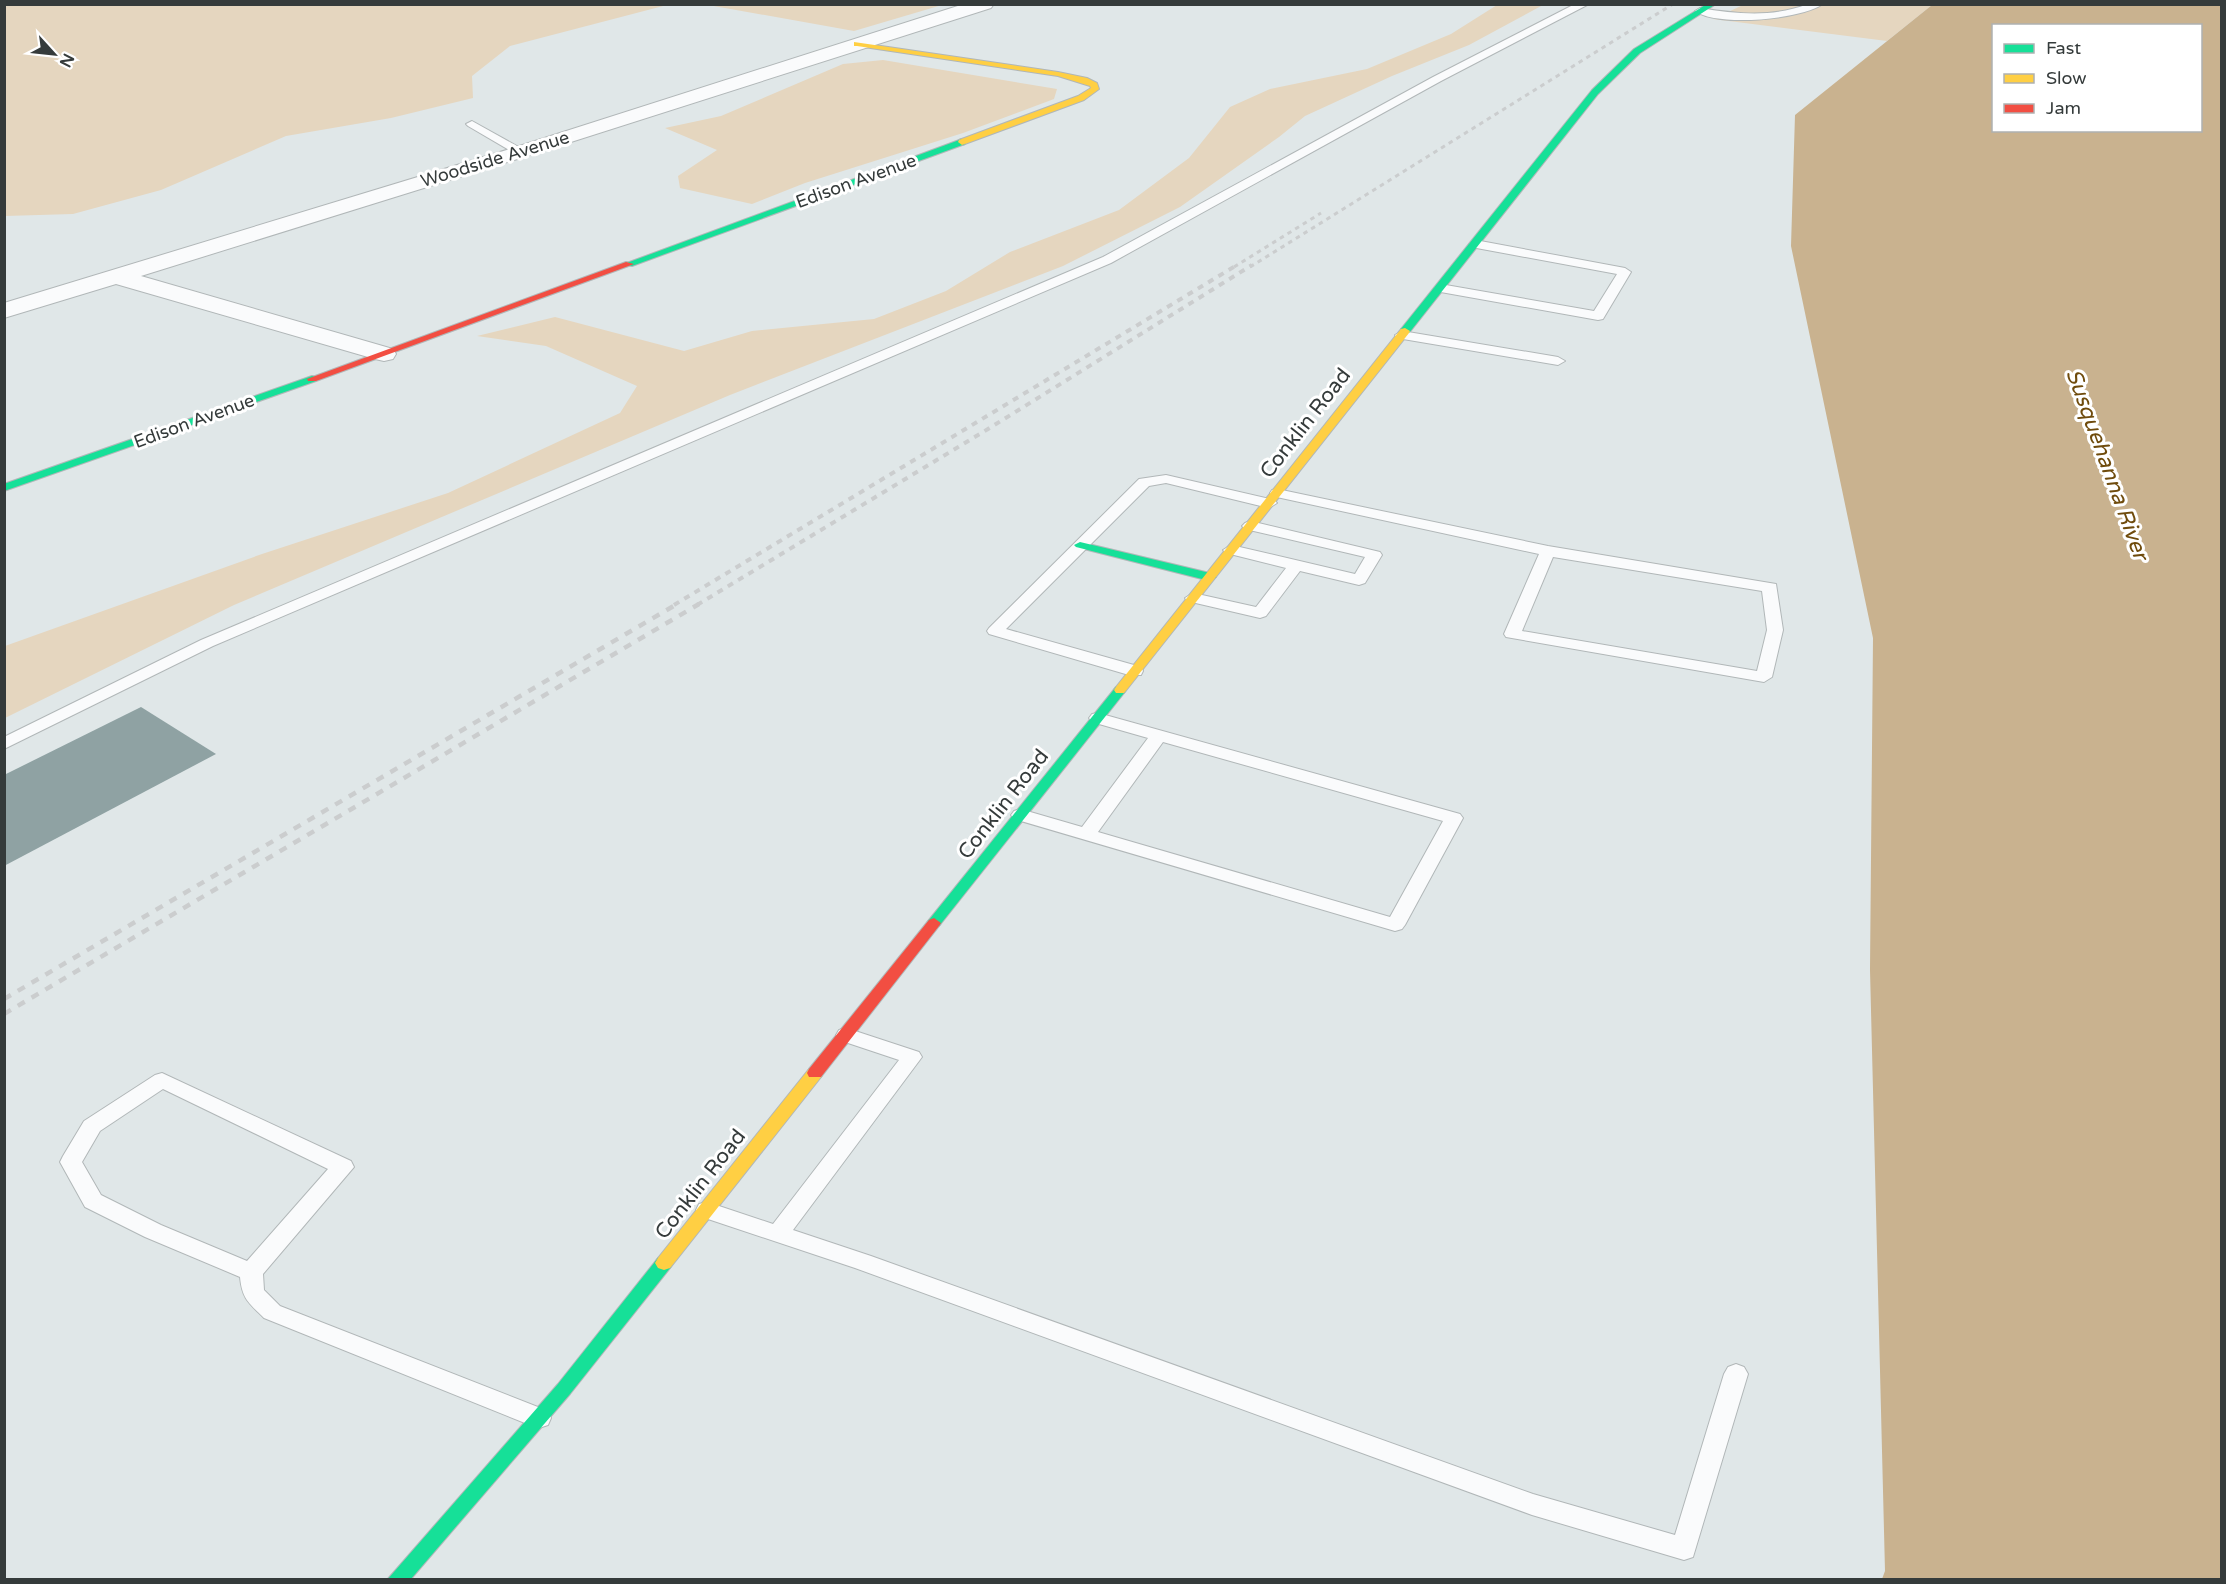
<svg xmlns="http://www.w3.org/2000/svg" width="2226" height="1584" font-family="'Varela Round',sans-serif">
<rect width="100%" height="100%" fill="#e0e7e8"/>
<path fill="#e5d6bf" d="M4 5 5 4 667 5 510 46 472 76 473 98 391 118 286 136 161 190 73 214 5 216Z
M708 5 942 4V5L854 31Z
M1497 5H1543L1469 45 1392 76 1305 116 1279 137 1180 207 1063 266 730 395 234 605 5 718V646L262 554 448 493 620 413 637 386 546 346 477 336 555 317 684 351 752 331 874 319 946 291 1010 252 1119 210 1189 158 1230 107 1270 89 1367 69 1451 34Z
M1743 5H1932L1887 41 1713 19Z
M883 60 1057 89 1054 99 963 133 805 183 752 204 680 188 678 176 717 150 665 128 721 116 843 64Z"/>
<path fill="#c9b28f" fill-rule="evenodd" d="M1932 5H2221V1579H1882L1885 1571 1870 970 1873 638 1791 246 1795 115ZM1994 26H2200V130H1994Z"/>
<path fill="#8fa2a3" d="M141 707 216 754 4 866V775Z"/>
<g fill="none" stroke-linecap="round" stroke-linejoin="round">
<g stroke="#b1b7b8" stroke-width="2">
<path id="lane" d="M1575 4H1589L1441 81 1111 263 213 646 4 749V737L201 640 1103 257 1433 77Z
M1808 4H1823C1800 20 1716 27 1695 11L1700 8C1737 14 1772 18 1808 4Z
M472 121 524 150 526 152 520 155 516 154 468 126 466 124Z
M1475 240 1625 268 1631 272 1603 319 1598 320 1435 291 1434 288 1440 284 1594 311 1617 274 1471 247 1469 244Z
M1402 331 1558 357 1565 361 1558 365 1397 338 1395 335Z
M1166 475 1274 500 1277 503 1269 508 1166 483 1149 486 1006 629 1141 667 1143 671 1141 675H1129L989 634 987 631 989 628 1139 479Z
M1277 489 1548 546 1776 584 1783 630 1772 677 1764 682 1506 637 1504 634 1539 554 1272 496 1270 493 1272 490ZM1553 557 1762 591 1767 630 1757 671 1522 631Z
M1250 521 1380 552 1382 555 1365 583 1359 585 1300 571 1266 616 1260 618 1187 601 1185 598 1193 593 1256 607 1286 568 1226 553 1223 550 1231 545 1355 574 1365 557 1245 529 1242 526 1245 523Z
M1098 713 1460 814 1463 818 1405 925 1402 929 1395 931 1014 819 1011 815 1014 811 1020 809 1082 827 1148 738 1092 722 1089 718 1092 714ZM1163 742 1443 821 1390 917 1098 832Z
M846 1028 919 1052 922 1057 793 1230 871 1256 1533 1494 1675 1535 1724 1374 1728 1367 1736 1364 1744 1367 1748 1374 1693 1557 1684 1560 1532 1515 855 1268 699 1216 696 1210 699 1204 707 1202 773 1224 899 1060 839 1040 836 1035 839 1030Z
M162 1073 351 1161 354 1167 263 1274 264 1290 280 1306 548 1411 551 1418 548 1425 539 1428 530 1425 264 1318C249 1303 242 1299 240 1277L145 1237 85 1207 60 1162 63 1156 84 1121 155 1075ZM163 1089 328 1169 247 1261 161 1225 101 1195 82 1162 100 1131Z"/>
</g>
<g stroke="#b1b7b8" stroke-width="2">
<path id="street" d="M964 4H994L991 8 527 156 141 276 393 349 396 354 393 359 384 361 375 359 116 284 4 318V303L513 148Z"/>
</g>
<g stroke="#b1b7b8" stroke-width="2">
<path id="fast" d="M1707 4H1716L1640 53 1598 94 1409 333H1401V329L1592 90 1634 49Z
M962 139 966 142 965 144 632 266 624 264Z
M312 376 316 377V381L4 491V484Z
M1080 542 1214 574 1216 577 1210 581 1076 547 1074 545Z
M1120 686 1126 690 1124 693 939 926H929L927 923 929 920 1116 687Z
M664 1256 670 1258 673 1263 670 1268 570 1394 410 1580H387L558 1384 658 1258Z"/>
</g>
<g stroke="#b1b7b8" stroke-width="2">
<path id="slow" d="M854 42 1058 72 1087 78 1097 83 1099 89 1084 100 962 145 958 142 959 140 1078 96 1091 88 1090 86 1058 76 857 46H854Z
M1405 328 1410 331 1409 333 1124 693H1116L1114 690 1116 687 1401 329Z
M815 1068 821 1069 823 1073 821 1077 670 1268 664 1270 658 1268 655 1263 658 1258 809 1069Z"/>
</g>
<g stroke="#b1b7b8" stroke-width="2">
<path id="jam" d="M626 262 634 264 316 381H308L307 379Z
M934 918 941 923 939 926 821 1077H809L807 1073 809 1069 929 920Z"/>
</g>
<use href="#lane" fill="#fafbfc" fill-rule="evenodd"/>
<use href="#street" fill="#fafbfc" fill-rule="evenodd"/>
<use href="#fast" fill="#16e098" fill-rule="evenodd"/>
<use href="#slow" fill="#ffcf43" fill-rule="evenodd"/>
<use href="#jam" fill="#f24e42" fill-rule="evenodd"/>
<path stroke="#cbcdce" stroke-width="3" stroke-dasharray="4.5 4.5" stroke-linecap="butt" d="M1234 267 1321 213
M1250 267 1673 4"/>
<path stroke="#cbcdce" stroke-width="4" stroke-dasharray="6 6" stroke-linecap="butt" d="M674 605 1237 265
M697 605 988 429 1252 265"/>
<path stroke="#cbcdce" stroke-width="4.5" stroke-dasharray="8 8" stroke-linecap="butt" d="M4 999 677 604
M4 1014 699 604"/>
</g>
<g text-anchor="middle" stroke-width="6" stroke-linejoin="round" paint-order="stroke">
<g font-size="18" fill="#353b3b" stroke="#fff">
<text transform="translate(495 159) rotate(-17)" y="6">Woodside Avenue</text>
<text transform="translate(856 181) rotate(-20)" y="6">Edison Avenue</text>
<text transform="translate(194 421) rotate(-20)" y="6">Edison Avenue</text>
</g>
<g font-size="21" fill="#353b3b" stroke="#fff">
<text transform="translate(1305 423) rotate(-52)" y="7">Conklin Road</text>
<text transform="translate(1003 804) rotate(-52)" y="7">Conklin Road</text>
<text transform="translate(700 1184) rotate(-52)" y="7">Conklin Road</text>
</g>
<g font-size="22" font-style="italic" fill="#6f4b0c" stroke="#fff">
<text transform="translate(2108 464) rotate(70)" y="8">Susquehanna River</text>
</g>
</g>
<rect width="2226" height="1584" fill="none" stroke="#353b3b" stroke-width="12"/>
<rect x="1992" y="24" width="210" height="108" fill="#ffffff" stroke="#aeb1b1" stroke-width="1.5"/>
<rect x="2004" y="44" width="30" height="9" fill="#16e098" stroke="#aeb1b1" stroke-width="1.5"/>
<text x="2046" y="54" font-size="18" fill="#353b3b">Fast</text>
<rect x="2004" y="74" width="30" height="9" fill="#ffcf43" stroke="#aeb1b1" stroke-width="1.5"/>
<text x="2046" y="84" font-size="18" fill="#353b3b">Slow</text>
<rect x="2004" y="104" width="30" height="9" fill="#f24e42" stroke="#aeb1b1" stroke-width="1.5"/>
<text x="2046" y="114" font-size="18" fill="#353b3b">Jam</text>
<g transform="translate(54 54) rotate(117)" stroke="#ffffff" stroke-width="4.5" paint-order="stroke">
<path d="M0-4.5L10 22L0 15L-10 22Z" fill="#353b3b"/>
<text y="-9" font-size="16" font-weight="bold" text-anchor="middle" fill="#353b3b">N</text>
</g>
</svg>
